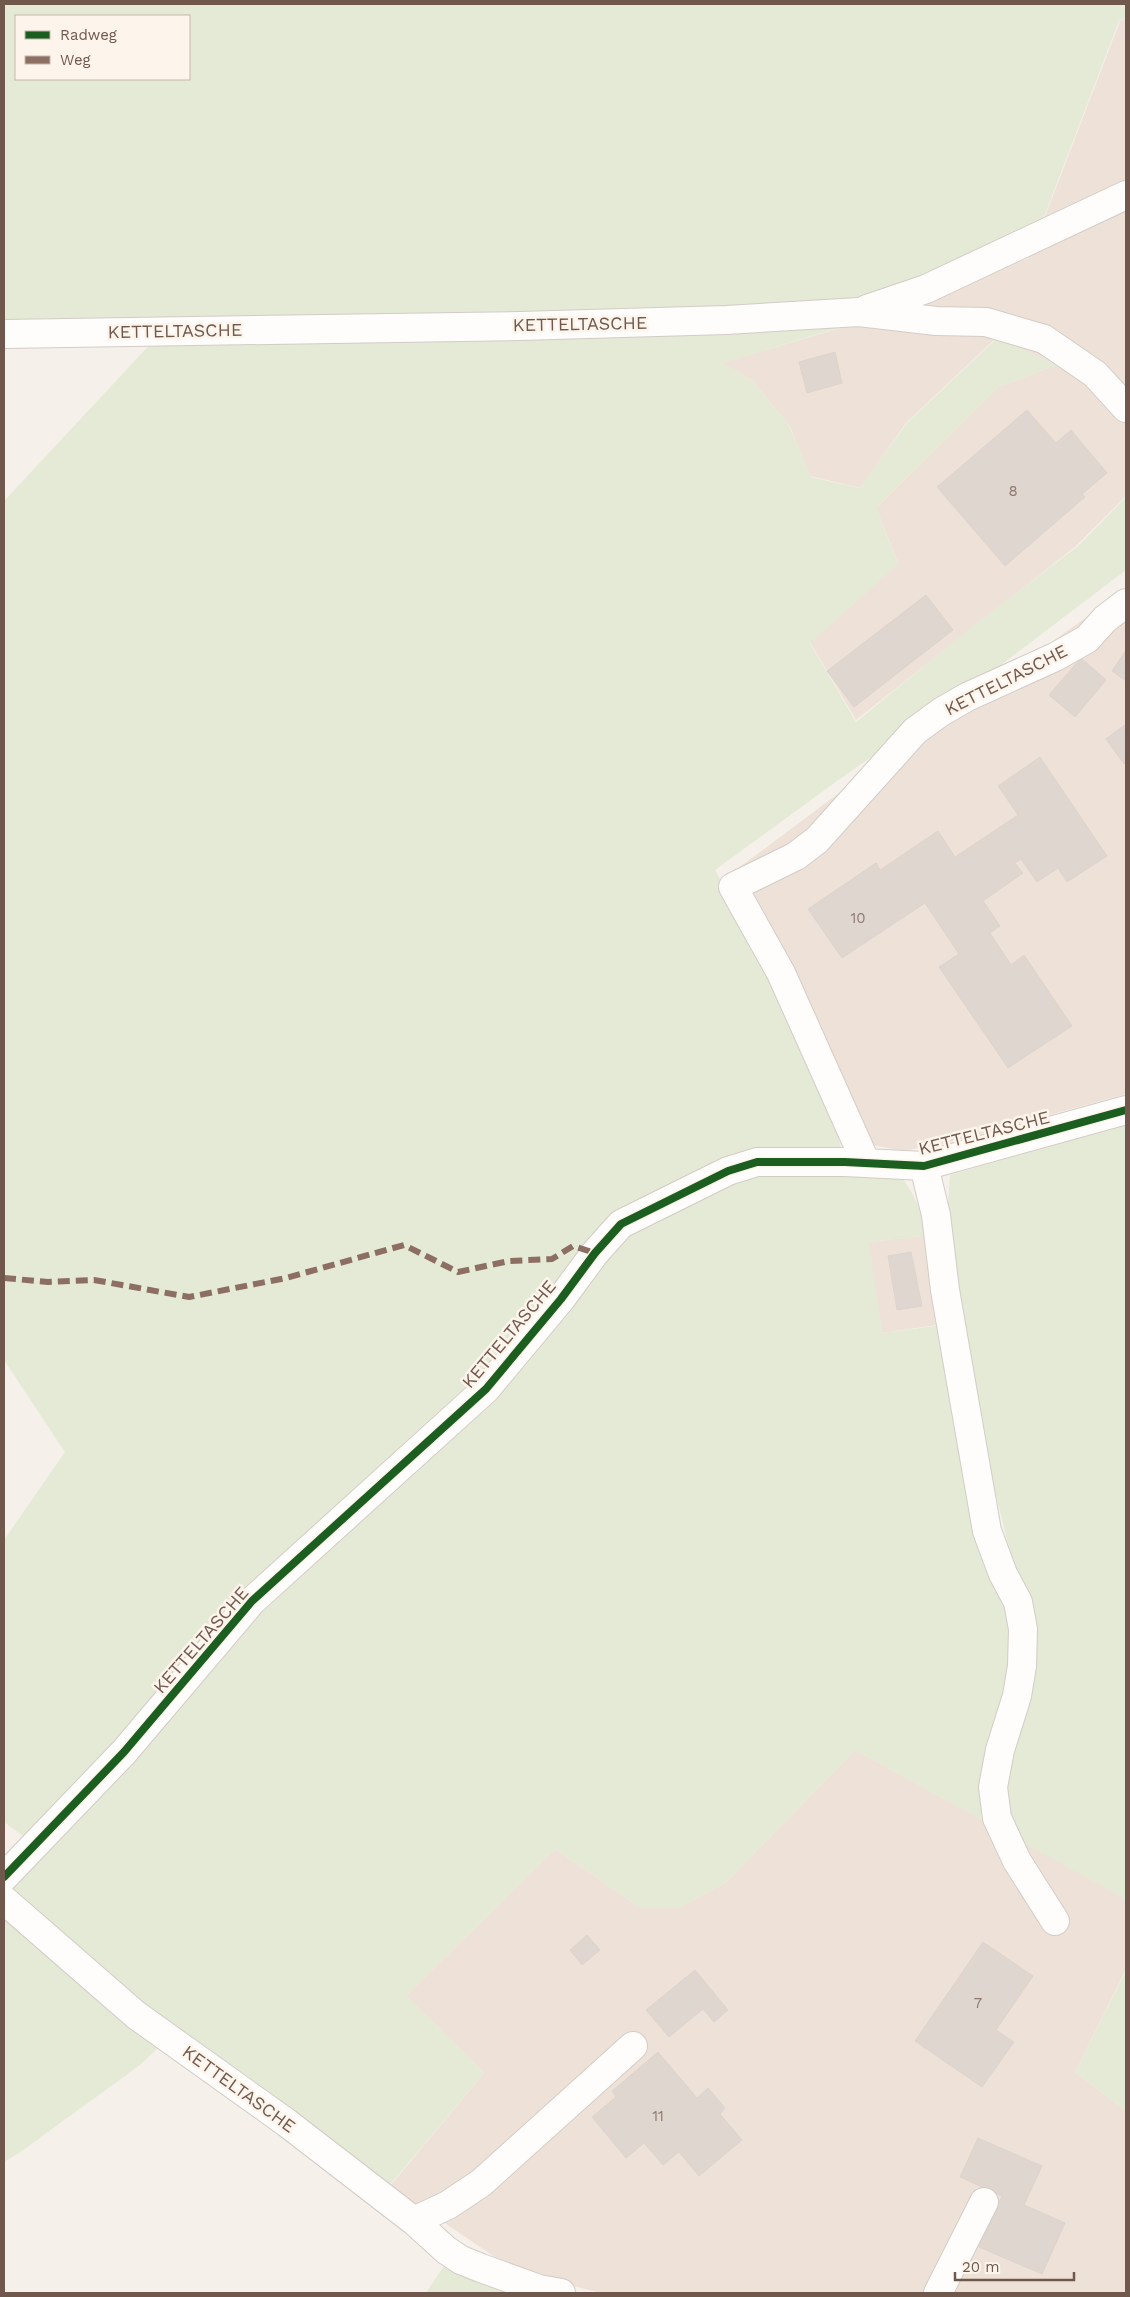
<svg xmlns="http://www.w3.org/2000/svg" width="1130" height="2297" font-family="'Work Sans',sans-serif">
<rect width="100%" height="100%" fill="#f6f0ea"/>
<path fill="#eee2d8" d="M1126 18V496L1076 546 856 720 810 642 898 563 876 508 998 387 1056 365 996 338 906 423 860 488 810 476 790 427 752 380 721 363 908 308 1029 258 1120 21Z
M1119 594 1126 597V1094L947 1143 903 1151 867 1144 733 872 839 793Z
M930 1235 944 1324 882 1333 868 1242Z
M855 1750 1126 1898V1969L1075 2072 1126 2111V2293H600L514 2270 390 2186 484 2073 406 1996 555 1849 641 1908H679L726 1882Z"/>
<path fill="#e4ead6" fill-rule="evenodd" d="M4 4H1126V18L1119 21 1039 230 845 307 4 322ZM16 16H189V79H16Z
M841 327 723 363 753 381 789 426 811 477 859 488 907 423 997 338 1056 365 998 387 876 508 898 564 810 643 856 722 973 626 1078 546 1126 497V570L981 680 837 781 715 870 769 966 828 1105 843 1154 762 1156 633 1209 485 1381 23 1836 4 1822V1540L65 1452 4 1360V501L156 338Z
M1126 1124V1899L855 1750 726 1882 679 1908H641L555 1849 406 1996 484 2073 389 2186 177 2030 140 2065 19 2153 4 2162V1882L206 1665 615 1236 731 1175H901L913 1195 931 1235 869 1242 882 1333 943 1325 986 1571 1009 1548 981 1434 946 1231 950 1175Z
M1126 1970V2111L1075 2072Z
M450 2257 533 2293H426Z"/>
<path fill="#dfd6d0" stroke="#ded3cd" d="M835 352 842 383 807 393 799 362Z
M1027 410 1056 443 1071 430 1107 473 1082 494 1085 497 1005 566 937 487Z
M926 595 953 630 854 707 827 671Z
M1126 650V681L1112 671Z
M1081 658 1106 680 1075 717 1049 695Z
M1126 724V762L1124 764 1106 739Z
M1040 757 1107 856 1067 882 1058 868 1037 882 1021 859 1015 863 1023 873 983 901 1000 926 990 933 1011 965 1024 955 1072 1026 1008 1068 939 967 959 954 925 903 842 958 808 909 876 863 880 870 938 831 955 857 1018 815 998 786Z
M911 1252 922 1306 897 1310 888 1256Z
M587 1935 600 1950 582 1965 570 1950Z
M983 1942 1033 1976 996 2030 1014 2042 982 2087 915 2041Z
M695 1970 728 2010 714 2022 703 2009 669 2037 646 2010Z
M658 2052 697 2098 708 2088 725 2108 720 2114 742 2140 699 2176 679 2152 663 2165 644 2143 626 2158 592 2117 616 2097 612 2091Z
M978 2138 1042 2166 1024 2205 1065 2223 1042 2274 979 2247 1002 2196 960 2177Z"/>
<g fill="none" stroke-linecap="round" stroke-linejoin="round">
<g stroke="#d3ccc6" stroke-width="30">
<path id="minor" d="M867 309 926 289 1126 195
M4 334 520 326 726 320 859 312 936 321 986 322 1044 339 1095 374 1126 408
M866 1163 781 973 733 887 796 856 817 840 915 731 941 712 967 697 1055 657 1087 639 1105 619 1126 603
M924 1166 936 1215 945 1290 987 1531 1003 1574 1018 1602 1023 1629 1022 1666 1017 1696 1000 1750 993 1787 997 1818 1017 1861 1055 1921
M4 1877 124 1752 252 1601 486 1389 561 1299 595 1253 621 1224 728 1171 757 1162H845L924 1166 1126 1110
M4 1900 136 2015 287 2123 414 2221 446 2250 461 2260 481 2268 539 2289 561 2293
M414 2221 448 2205 481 2183 633 2046
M938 2293 984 2202"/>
</g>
<use href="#minor" stroke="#fefdfc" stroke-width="28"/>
<path stroke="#8d6e63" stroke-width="6" stroke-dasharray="12 6" stroke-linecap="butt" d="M4 1278 48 1282 94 1280 189 1297 286 1278 404 1245 458 1272 509 1261 552 1259 573 1246 595 1253"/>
<g stroke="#fdf5ec" stroke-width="11">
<path id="cycleway" d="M4 1877 124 1752 252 1601 486 1389 561 1299 595 1253 621 1224 728 1171 757 1162H845L924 1166 1126 1110"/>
</g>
<use href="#cycleway" stroke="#1b5e20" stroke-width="8"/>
</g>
<g text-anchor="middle" stroke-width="5" stroke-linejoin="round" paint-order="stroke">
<g font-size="15" fill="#8f7a70">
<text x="1013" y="496">8</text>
<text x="858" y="923">10</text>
<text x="978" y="2008">7</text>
<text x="658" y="2121">11</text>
</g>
<g font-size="18" fill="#71584d" stroke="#fdf5ec">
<text transform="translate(580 324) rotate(-1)" y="6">KETTELTASCHE</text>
<text transform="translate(175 331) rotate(-1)" y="6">KETTELTASCHE</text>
<text transform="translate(1006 680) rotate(-27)" y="6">KETTELTASCHE</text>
<text transform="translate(984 1133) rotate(-14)" y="6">KETTELTASCHE</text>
<text transform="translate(509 1334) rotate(-50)" y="6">KETTELTASCHE</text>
<text transform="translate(201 1640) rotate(-49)" y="6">KETTELTASCHE</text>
<text transform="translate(239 2089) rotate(36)" y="6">KETTELTASCHE</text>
</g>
</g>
<rect width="1130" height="2297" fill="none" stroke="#71584d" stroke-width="10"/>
<rect x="15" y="15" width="175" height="65" fill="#fdf5ec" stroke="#c5b6ac"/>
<rect x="25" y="31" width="25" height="8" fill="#1b5e20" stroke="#c5b6ac"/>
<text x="60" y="40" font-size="15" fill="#71584d">Radweg</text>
<rect x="25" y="56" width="25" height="8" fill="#8d6e63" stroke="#c5b6ac"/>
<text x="60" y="65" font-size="15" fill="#71584d">Weg</text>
<path d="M955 2272v8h119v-8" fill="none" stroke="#71584d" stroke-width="2.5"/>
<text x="962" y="2272" font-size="15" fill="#71584d" stroke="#fdf5ec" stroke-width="4" paint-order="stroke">20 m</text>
</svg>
